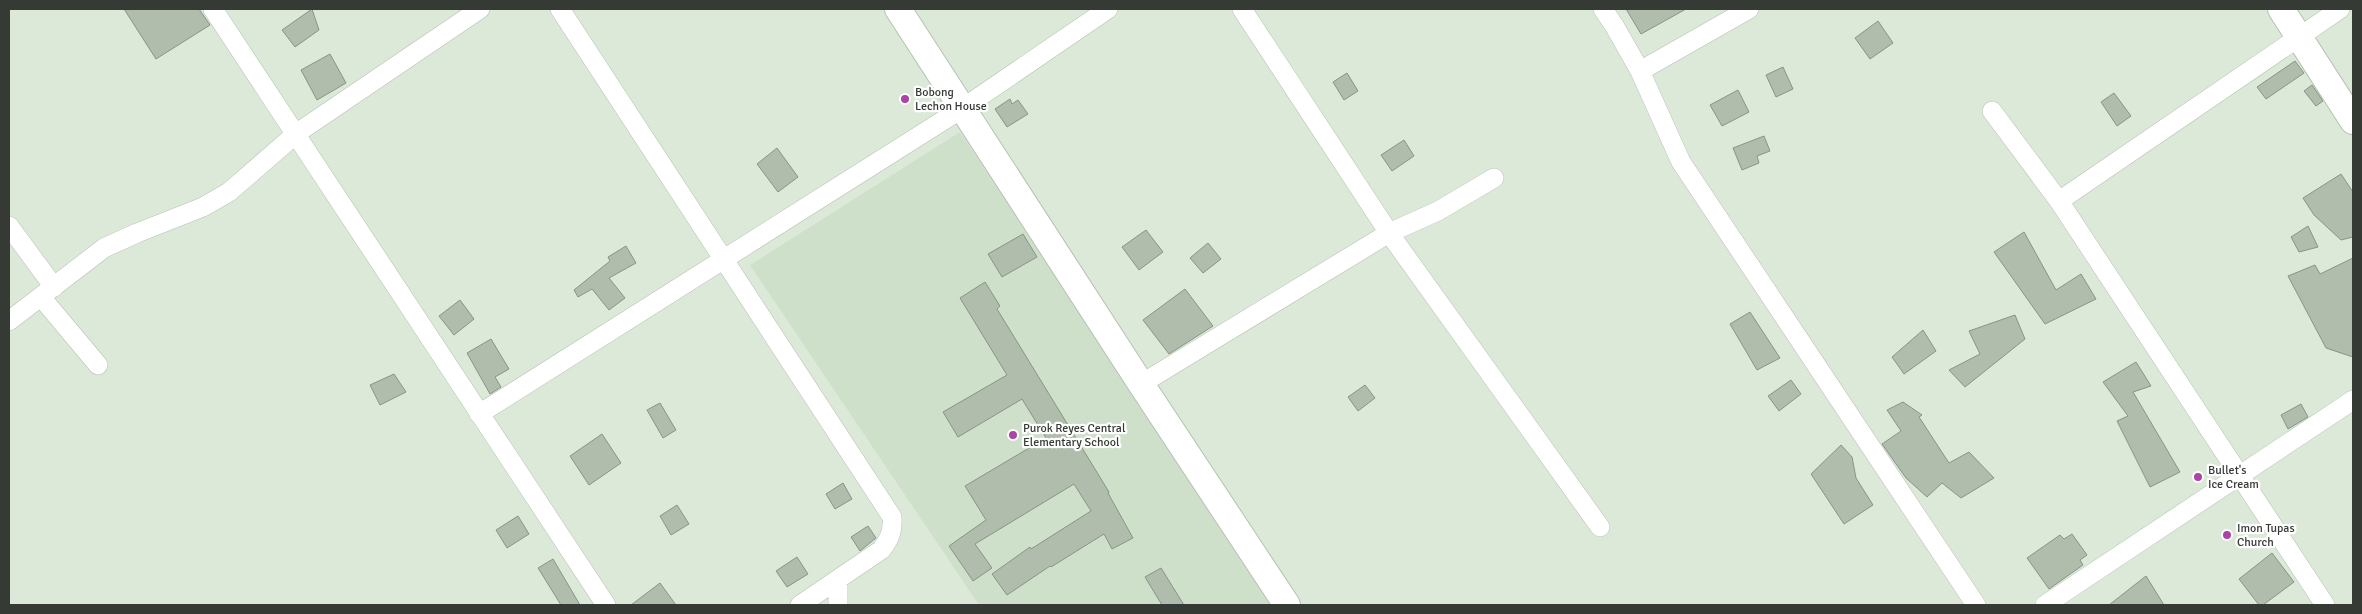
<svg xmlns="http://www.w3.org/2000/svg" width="2362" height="614" font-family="Signika,sans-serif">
<rect width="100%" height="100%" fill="#dce9d9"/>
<path fill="#cee0c9" d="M960 132 1273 605H979L750 265Z"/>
<path fill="#b0bcac" stroke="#889485" d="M124 9H199L210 25 156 59Z
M312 9 319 30 295 47 282 30Z
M1626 9H1686L1641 34Z
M1878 21 1893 43 1870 59 1855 38Z
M330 54 346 83 317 100 301 70Z
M2295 61 2304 73 2266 99 2257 87Z
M1783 67 1793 89 1776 97 1766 75Z
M1347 73 1358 91 1344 100 1333 82Z
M2312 85 2323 101 2316 106 2304 91Z
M1738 90 1749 112 1722 126 1710 105Z
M2114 93 2131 116 2117 126 2101 102Z
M1010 99 1012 104 1018 100 1028 114 1007 127 995 109Z
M1764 136 1770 151 1757 156 1759 163 1742 170 1733 148Z
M1404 140 1414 156 1392 171 1381 155Z
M777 148 798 177 778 192 757 164Z
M2341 174 2353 192V237L2341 240 2314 215 2303 198Z
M2308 226 2318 247 2299 252 2291 237Z
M1146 230 1163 252 1139 270 1122 247Z
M2024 232 2056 290 2081 274 2096 299 2045 324 1994 252Z
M1023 234 1037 257 1002 277 988 254Z
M1208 243 1221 259 1203 273 1190 258Z
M626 246 636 263 609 278 625 298 609 310 592 289 578 297 574 290 610 261 608 257Z
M2353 258V357L2326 348 2288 276 2315 265 2320 274Z
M985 282 1000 306 997 309 1109 492 1108 493 1133 538 1112 549 1104 534 1051 567 1050 566 1007 595 992 574 1030 547 1031 549 1091 511 1074 484 975 544 992 568 973 581 949 546 986 520 965 486 1046 438 1022 399 958 437 943 412 1007 375 960 298Z
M1185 289 1213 326 1169 354 1143 320Z
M460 300 474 319 454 335 439 316Z
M1750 312 1780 358 1757 370 1730 324Z
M2015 315 2025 339 1965 387 1949 370 1980 354 1969 331Z
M1923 330 1936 351 1904 374 1892 357Z
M491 339 509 369 495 377 501 387 490 394 467 353Z
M2136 362 2151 386 2133 392 2180 472 2150 487 2117 421 2128 416 2103 382Z
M394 374 406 392 380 405 370 385Z
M1791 380 1801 394 1779 411 1768 396Z
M1365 385 1375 398 1358 411 1348 397Z
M1903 402 1922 415 1919 417 1949 463 1969 452 1994 478 1961 498 1942 483 1927 497 1906 478 1882 444 1901 431 1887 410Z
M660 403 676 430 663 438 647 410Z
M2301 404 2308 417 2288 429 2281 415Z
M602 434 621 463 589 485 570 456Z
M1841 445 1852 457 1856 478 1873 505 1844 524 1811 474Z
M843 483 852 499 835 509 826 494Z
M677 505 689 524 671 535 660 516Z
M518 516 529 534 507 548 496 530Z
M868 526 876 538 860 551 851 537Z
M2072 534 2087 555 2080 560 2083 565 2049 589 2027 558 2060 535 2064 539Z
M2272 553 2294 582 2263 605H2259L2239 579Z
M797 557 808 574 787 587 776 571Z
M553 559 580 605H561L538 568Z
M1161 568 1184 605H1162L1145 577Z
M2146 576 2164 605H2109Z
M660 583 676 605H631Z"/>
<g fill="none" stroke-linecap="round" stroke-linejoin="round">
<g stroke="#b5c2b1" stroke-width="20">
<path id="street" d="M213 9 606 605
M560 9 892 517C893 531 890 539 881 550L800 605
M1242 9 1389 233 1600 527
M1603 9 1615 27 1640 71 1681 162 1976 605
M1640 71 1749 9
M1992 111 2059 201 2325 605
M2059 201 2340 9
M9 226 54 287
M41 297 98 365
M9 321 104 248 137 233 203 207 229 192 297 133 480 9
M1141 384 1389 233 1438 211 1494 178
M479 414 963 108 1108 9
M838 581V605
M2045 605 2353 400"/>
</g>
<g stroke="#b5c2b1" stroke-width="28">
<path id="secondary" d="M898 9 1141 384 1287 605
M2281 9 2353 121"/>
</g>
<use href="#street" stroke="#fff" stroke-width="19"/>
<use href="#secondary" stroke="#fff" stroke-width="26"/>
</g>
<g fill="#ad43a4" stroke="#fff" stroke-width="2">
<circle cx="905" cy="99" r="5"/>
<circle cx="1013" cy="435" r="5"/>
<circle cx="2198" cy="477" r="5"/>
<circle cx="2227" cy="535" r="5"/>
</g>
<g text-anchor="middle" stroke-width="4.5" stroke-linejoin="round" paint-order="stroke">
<g font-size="12" fill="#353a34" stroke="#fff" text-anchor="start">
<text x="915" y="96">Bobong<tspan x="915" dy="14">Lechon House</tspan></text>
<text x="1023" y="432">Purok Reyes Central<tspan x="1023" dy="14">Elementary School</tspan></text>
<text x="2208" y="474">Bullet's<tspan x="2208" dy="14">Ice Cream</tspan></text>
<text x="2237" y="532">Imon Tupas<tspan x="2237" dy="14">Church</tspan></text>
</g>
</g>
<rect width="2362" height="614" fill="none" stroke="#353a34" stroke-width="20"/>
</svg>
